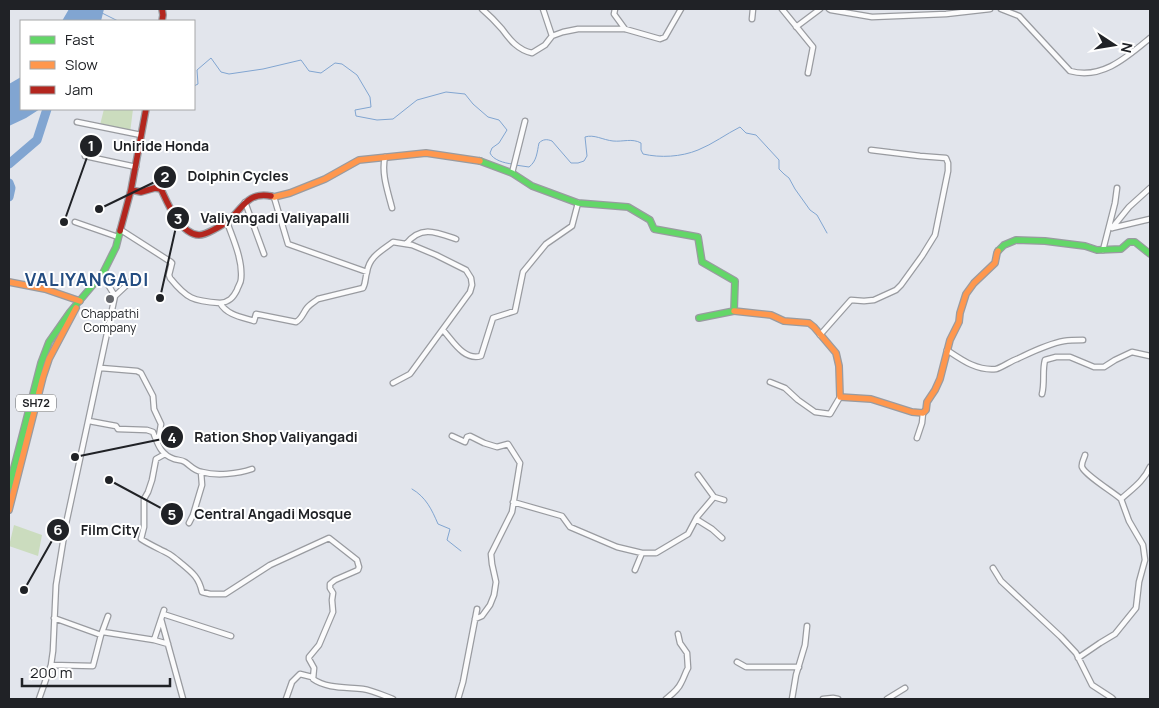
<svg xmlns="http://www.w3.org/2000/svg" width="1159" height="708" font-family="Manrope,sans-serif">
<rect width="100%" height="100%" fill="#e2e5ec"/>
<path fill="#cbdcbe" d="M104 109H133L130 133 100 125Z
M14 525 42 535 38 556 9 546Z"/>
<path fill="#81a5d1" d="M69 9H104L101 21H62Z
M21 77V109H40L26 118 9 126V84Z"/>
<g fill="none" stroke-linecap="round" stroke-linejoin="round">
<path stroke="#81a5d1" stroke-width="1" d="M102 13 118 21
M194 86 198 84 197 70 211 58 221 72 229 74 263 69 301 60 309 71 321 73 335 63 342 64 357 75 370 97 371 107 355 110 356 116 377 120 393 119 417 100 446 92 465 94 473 104 488 117 499 120 507 130 499 143 492 148 490 153C493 160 504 163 512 164
M515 165 529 167C537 161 537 152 539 143 543 139 547 139 552 141L571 163H578L584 161 587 156 585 137C594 134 603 140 613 141 623 142 632 138 641 143V150L643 154C660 158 681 157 698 150 713 144 726 134 740 127L746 133 756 135 779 160V169L784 174 789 178 795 189 810 210 817 215 827 233
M412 489C426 497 432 510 438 524L450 529 447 540 461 551"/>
<path stroke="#81a5d1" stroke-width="9" d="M9 164 37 140 47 109
M9 183 11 188 9 197"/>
<g stroke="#999ba0" stroke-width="7">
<path id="street" d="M482 9C489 15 496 22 502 29 510 40 518 50 532 53L545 45 552 36 563 32 578 29H625L660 39 665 37 681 9
M543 9 552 36
M615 9 614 14 625 29
M782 9 813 47 808 73
M829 9 831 10 872 17 946 14 990 9
M1001 9 1019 16 1070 71C1102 80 1127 57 1150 38
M752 19 753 9
M796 27 820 9
M77 122 141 135
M85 156 136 167
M385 157C381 173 388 192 392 208
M512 173 525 121
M274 197 288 244 367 272
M245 202 264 254
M75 222 118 237
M1112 228 1129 207 1150 188
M1112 228 1150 219
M121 230 171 262 172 263 169 275 170 278C187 299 193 301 220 303 227 315 241 317 254 321L256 314 296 322C302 319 303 313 307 308 310 304 314 302 318 299L363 288C366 283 365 278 367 272 369 257 381 251 393 242L412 245 436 255 466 270 471 278 472 285 470 292 410 374 393 383
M406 244C421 225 436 232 456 239
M1103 250 1115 203 1117 188
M115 296 131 281
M220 303C229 302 233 298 237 290 238 286 241 283 241 279 243 260 233 239 227 222
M443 330C453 341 464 361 481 356L493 318 515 311 523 272 546 244 572 226 578 203
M820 335 851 300 864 301 874 300 896 290 901 285 922 256 935 235 948 171V163L946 158 920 156 871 150
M947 350C962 360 977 371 996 369 1001 368 1011 361 1017 359 1032 352 1047 344 1064 341 1070 340 1077 340 1083 340
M101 368 137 371 141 373 153 396 154 409 161 424 158 442
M770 382 785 388 798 400 815 412 830 414 840 397
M1042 394C1045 382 1042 371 1045 360L1056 357H1070L1094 367H1104L1115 360 1132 352 1150 356
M89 421 116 426 118 429 147 430 153 432C158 444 160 454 174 459 177 460 182 460 185 462 191 466 194 471 202 472 216 476 238 474 252 469
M452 436 465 442 467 437 470 436 484 443 497 447 508 444 520 463 512 512 491 554 492 564 496 582 494 595 490 605 482 616 475 619
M917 438 922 423 923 413
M165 454 156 459 152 480 148 492 144 499V527L141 539C150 545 160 549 169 554 174 557 178 561 182 564 193 573 199 578 202 592L210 594H225L270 565 329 538 357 560 359 567 358 570 335 580 330 584V588L333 593 332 600 333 612 319 645 309 657V659L314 668 313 679C327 689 347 687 363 689 371 690 385 696 393 699
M1085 455C1084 459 1081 463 1082 467 1085 475 1113 492 1121 499 1132 489 1144 481 1150 467
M698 475 714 497
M513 502 562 516 570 527 617 547 642 553H656L688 534 697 517 714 497 724 500
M696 519 712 529 722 538
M189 523 193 515 202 485 201 472
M993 568 1001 581 1061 637 1076 653 1092 685 1112 698 1113 699
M635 570 642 553
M163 614 231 636
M54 618 101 635
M161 619 183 699
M103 632 154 640 164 610
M154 640 168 644
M1078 658 1100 643 1115 634 1136 608 1139 582 1145 560 1143 545 1129 521 1121 499
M737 662 746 667H799
M51 665 93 666 101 635 108 616
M39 699 51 665 53 651 56 585 66 524 115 296 107 283 103 273
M286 699 292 682 300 674 312 677
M458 699 463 682 477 609
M666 699C671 695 678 690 681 683 684 678 685 673 688 668L687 653 680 643 678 634
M792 699 796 675 805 645 807 626
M823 699 833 698 838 699
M887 699 905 688"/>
</g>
<g stroke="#999ba0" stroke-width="8">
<path id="fast" d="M480 161 512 173 532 186 578 203 628 207 650 220 654 229 698 237 702 262 735 281 734 311 699 318
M998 251 1004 245 1016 240 1045 241 1085 246 1097 250 1121 249 1129 242H1135L1150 254
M9 487 41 363 49 342 70 312 103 273 116 247 120 231"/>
</g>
<g stroke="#999ba0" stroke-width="8">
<path id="slow" d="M271 196 274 197 290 193 325 179 359 160 426 153 480 161
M9 282 45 289 80 301
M734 311 771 315 784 321 809 323 814 327 836 353 839 366 840 397 871 399 912 412 923 413 926 410 927 402 935 390 940 379 950 340 959 322 960 313 966 294 974 283 995 263 997 253 998 251
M9 510 43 377 49 359 76 308"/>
</g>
<g stroke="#999ba0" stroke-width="8">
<path id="jam" d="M162 9 163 15 162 21
M131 190 141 192 155 188 161 189C168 204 180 234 199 235 205 235 211 231 217 228 220 226 224 224 227 222 242 210 247 191 271 196
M120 231 131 190 146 109"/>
</g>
<use href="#street" stroke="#fbfbfc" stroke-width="4.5"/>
<use href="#fast" stroke="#63d668" stroke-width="5.5"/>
<use href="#slow" stroke="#ff974d" stroke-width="5.5"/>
<use href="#jam" stroke="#b3261e" stroke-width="5.5"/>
</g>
<circle fill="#64666b" stroke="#fff" stroke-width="2" cx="110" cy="299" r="5"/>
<g text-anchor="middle" stroke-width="4" stroke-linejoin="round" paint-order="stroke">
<rect fill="#fff" stroke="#636467" stroke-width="1" x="16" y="394.5" width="40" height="17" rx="4"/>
<g font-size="11" font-weight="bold" fill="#202226">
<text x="36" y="407">SH72</text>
</g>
<g font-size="12" fill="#202226" stroke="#fff">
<text x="110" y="318">Chappathi<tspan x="110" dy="14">Company</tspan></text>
</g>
<g font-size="18" font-weight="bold" letter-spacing="1" fill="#234c81" stroke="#fff">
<text x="87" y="286">VALIYANGADI</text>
</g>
</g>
<path fill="none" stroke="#202226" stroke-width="2" d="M64 222L91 146M99 209L165 177M160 298L178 218M75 457L172 437M109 480L172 514M24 590L58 530"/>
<g fill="#202226" stroke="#fff" stroke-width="2">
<circle cx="64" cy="222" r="5"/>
<circle cx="99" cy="209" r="5"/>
<circle cx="160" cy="298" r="5"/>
<circle cx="75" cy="457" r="5"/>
<circle cx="109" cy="480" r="5"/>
<circle cx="24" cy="590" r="5"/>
<circle cx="91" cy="146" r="12"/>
<circle cx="165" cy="177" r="12"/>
<circle cx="178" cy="218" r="12"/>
<circle cx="172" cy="437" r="12"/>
<circle cx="172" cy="514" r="12"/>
<circle cx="58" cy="530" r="12"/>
</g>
<g font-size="15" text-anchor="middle" font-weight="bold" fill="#fff">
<text x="91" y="151">1</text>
<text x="165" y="182">2</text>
<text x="178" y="224">3</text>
<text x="172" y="443">4</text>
<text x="172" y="520">5</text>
<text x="58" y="535">6</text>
</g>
<g font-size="14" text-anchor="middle" font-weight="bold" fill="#202226" stroke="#fff" stroke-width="4" stroke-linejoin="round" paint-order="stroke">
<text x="161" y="151">Uniride Honda</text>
<text x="238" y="181">Dolphin Cycles</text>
<text x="275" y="223">Valiyangadi Valiyapalli</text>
<text x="276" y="442">Ration Shop Valiyangadi</text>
<text x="273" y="519">Central Angadi Mosque</text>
<text x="110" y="535">Film City</text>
</g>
<rect width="1159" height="708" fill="none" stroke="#202226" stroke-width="20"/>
<rect x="20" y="20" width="175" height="90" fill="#ffffff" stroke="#a6a7a8"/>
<rect x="30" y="36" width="25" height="8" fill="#63d668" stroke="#a6a7a8"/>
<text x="65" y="45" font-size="15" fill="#202226">Fast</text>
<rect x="30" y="61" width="25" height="8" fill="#ff974d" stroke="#a6a7a8"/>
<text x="65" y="70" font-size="15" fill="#202226">Slow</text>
<rect x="30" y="86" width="25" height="8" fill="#b3261e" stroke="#a6a7a8"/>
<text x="65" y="95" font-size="15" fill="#202226">Jam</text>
<g transform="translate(1114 45) rotate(102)" stroke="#ffffff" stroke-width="4" paint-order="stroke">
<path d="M0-4L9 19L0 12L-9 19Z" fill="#202226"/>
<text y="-8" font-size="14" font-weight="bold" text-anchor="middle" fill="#202226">N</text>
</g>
<path d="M22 678v8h148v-8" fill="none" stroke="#202226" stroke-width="2.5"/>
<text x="30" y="678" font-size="15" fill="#202226" stroke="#ffffff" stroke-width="4" paint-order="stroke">200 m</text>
</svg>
